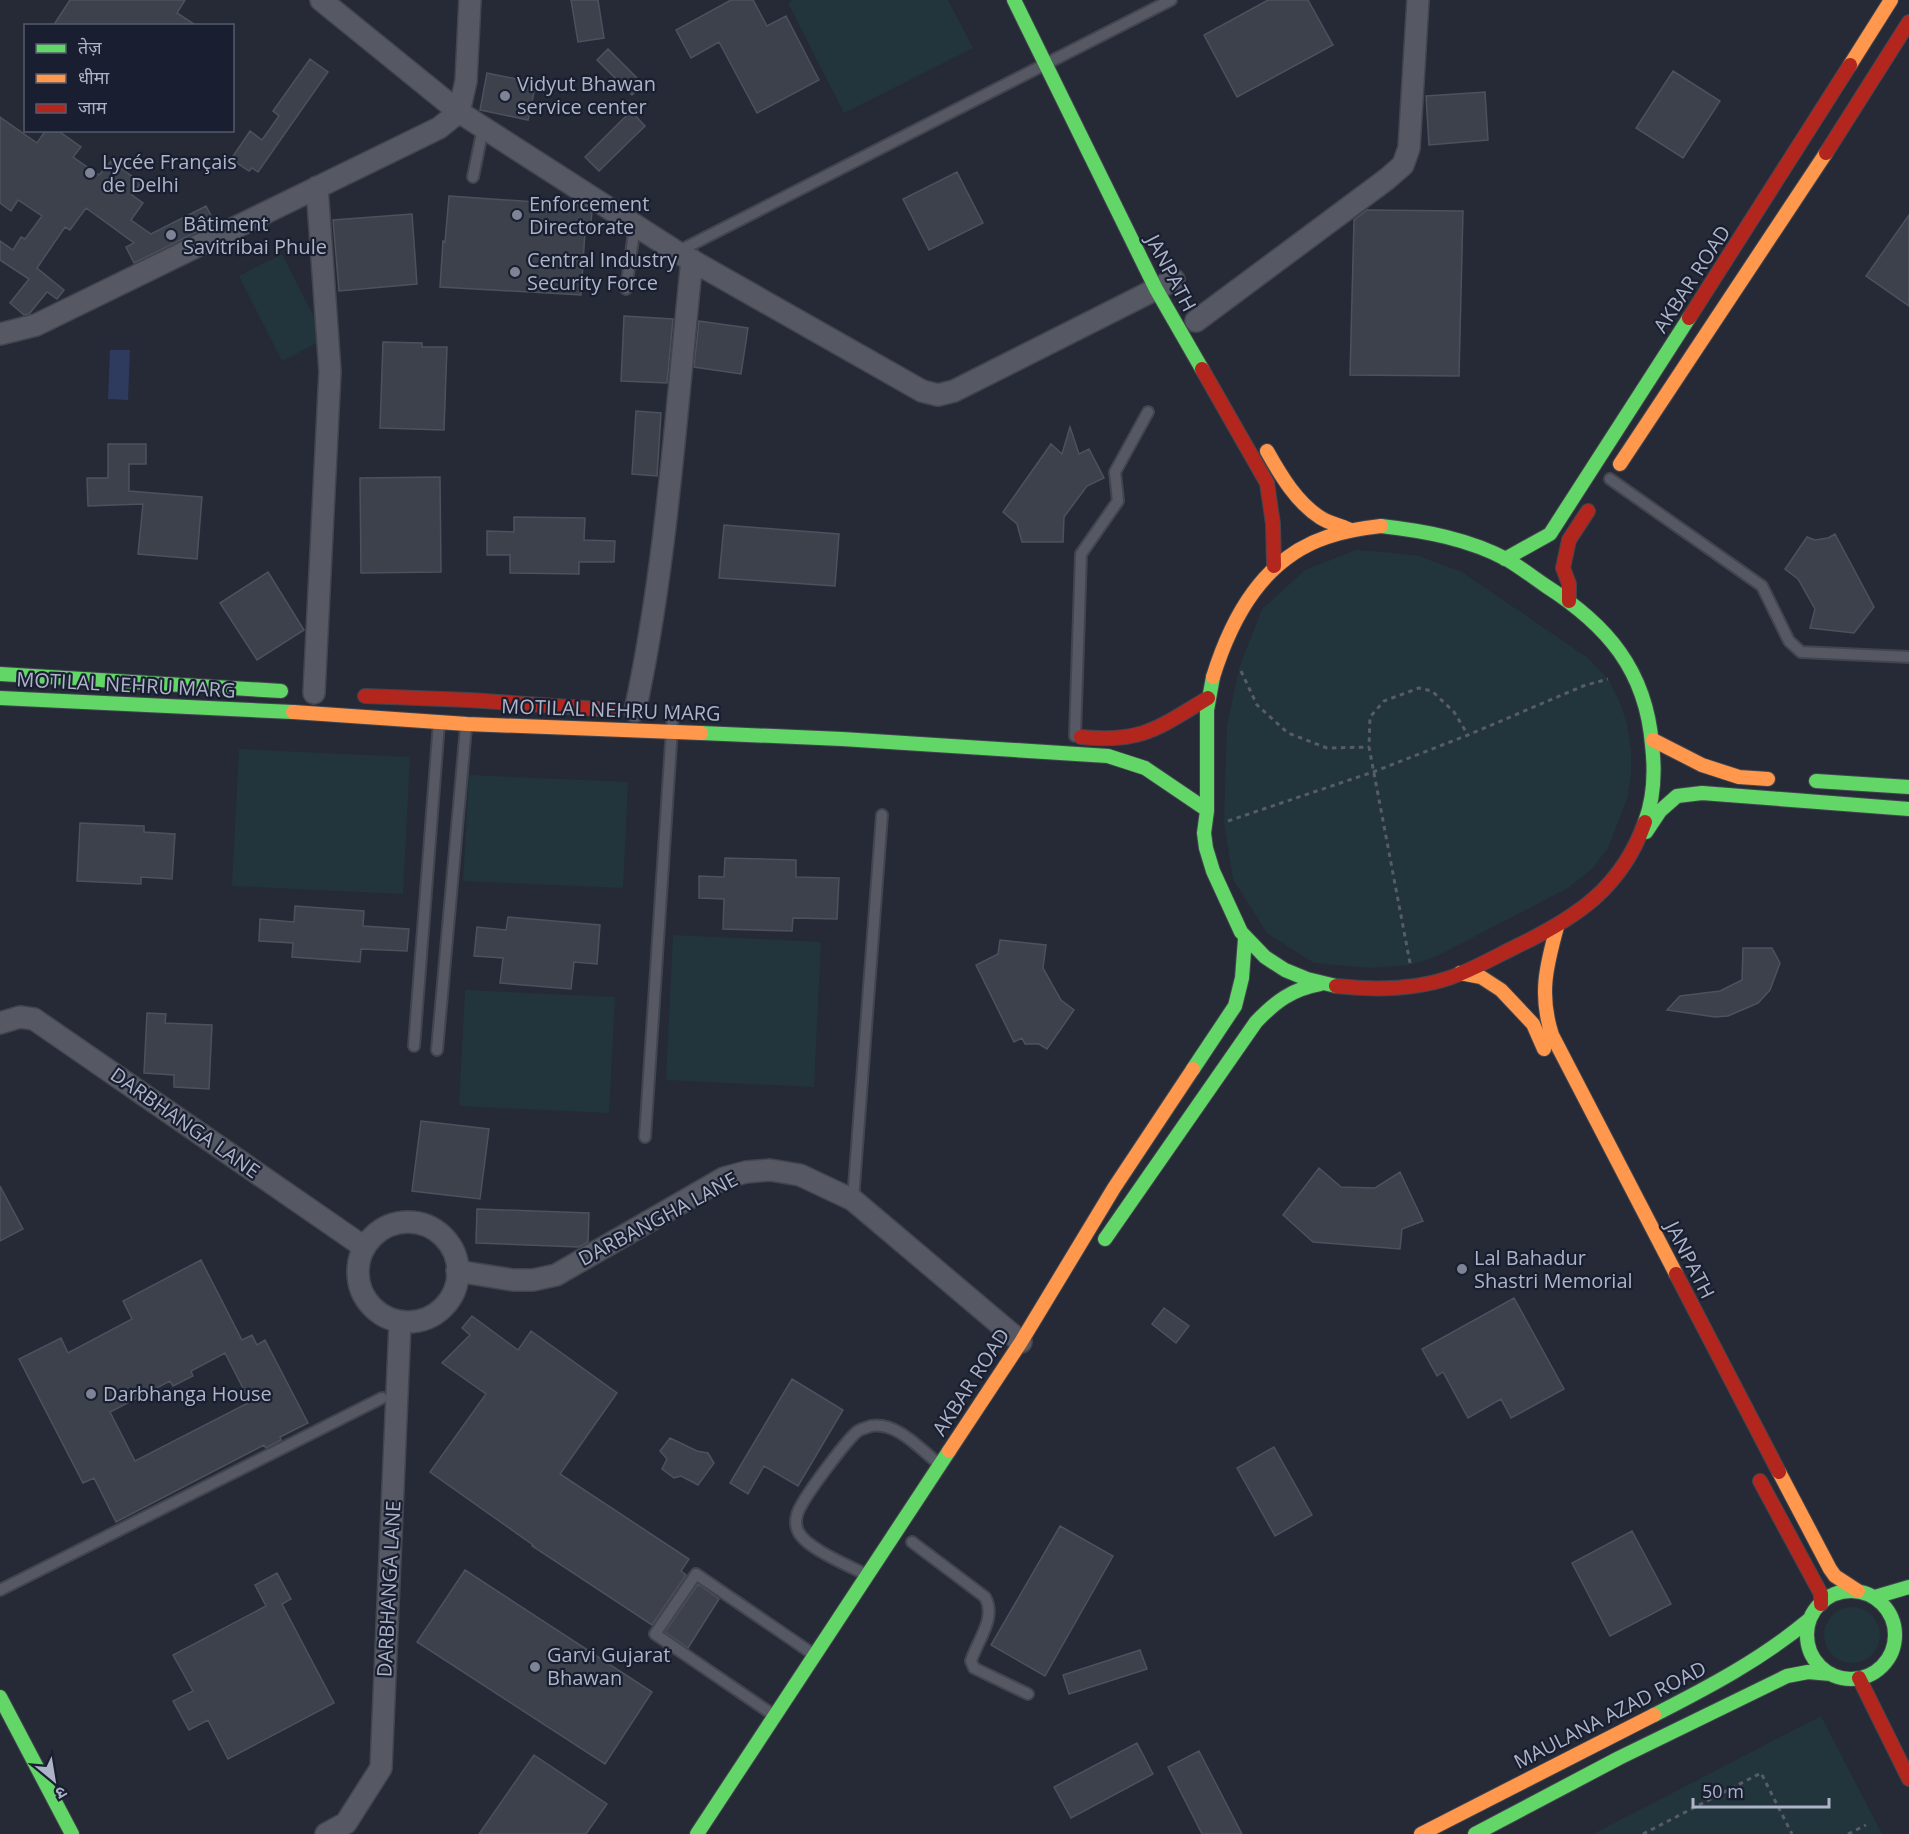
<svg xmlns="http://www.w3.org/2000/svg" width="1909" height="1834" font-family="'Open Sans','Noto Sans Devanagari',sans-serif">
<rect width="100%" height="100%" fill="#252a36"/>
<path fill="#22343c" d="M793 0H948L973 48 844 113 788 3Z
M282 254 325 339 282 361 239 276Z
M1356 550 1394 553 1419 556 1462 572 1588 658 1608 679 1620 703 1627 724 1631 749V774L1627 799 1608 848 1592 869 1568 888 1435 957 1410 965 1370 968 1314 963 1267 933 1233 879 1224 823 1227 726 1239 668 1262 609 1305 570Z
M239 749 410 757 403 894 232 886Z
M469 775 628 782 623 888 463 881Z
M673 935 821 942 814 1087 666 1080Z
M465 990 615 997 609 1113 459 1106Z
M1824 1635a28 28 0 1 1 56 0a28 28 0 1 1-56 0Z
M1821 1716 1882 1834H1593Z"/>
<path fill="#2e3b5f" d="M110 350H130L128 400 108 399Z"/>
<path fill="#3d414c" stroke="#4d515e" stroke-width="1.5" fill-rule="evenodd" d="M70 0H185L177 13 197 26H53Z
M571 0H598L604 38 578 42Z
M731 0H753L767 26 786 16 819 80 757 113 719 42 691 58 676 30Z
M1268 0H1308L1333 45 1237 97 1204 35Z
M608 49 643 84 632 95 597 60Z
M310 59 328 72 258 172 252 168 249 171 231 159 250 131 262 140 279 116 273 111Z
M1673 71 1720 101 1683 158 1636 128Z
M487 73 536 83 528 120 480 110Z
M1485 92 1488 140 1429 145 1426 96Z
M631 111 645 126 599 171 585 157Z
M0 117 37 143 46 130H57L81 147 73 157 99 175 111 161 141 183 132 195 143 203 131 220 151 234 206 206 215 223 134 263 126 247 134 243 86 208 70 230 65 227 37 268 64 290 57 299 47 292 29 314 24 315 10 303 29 279 0 260V241L13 250 21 237 25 239 42 216 18 200 11 211 0 203Z
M957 172 983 223 929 250 903 199Z
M449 196 579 205 592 212 590 231H585L581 295 440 287 443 241 445 242Z
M1367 210 1463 211 1459 376 1350 375 1354 220Z
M412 214 417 284 339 291 333 220Z
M1909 215V306L1866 276Z
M624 316 673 319 667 383 621 381Z
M699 321 748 328 741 374 694 367Z
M383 342 422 343V347H447L444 430 380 428Z
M636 411 661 413 657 476 632 474Z
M1070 427 1079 454 1089 449 1104 478 1087 486 1064 517 1063 542H1022L1017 524 1003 512 1051 444 1062 454Z
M108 444H146V464H129V491L202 497 197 559 138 554 143 504 88 506 87 478H108Z
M440 477 441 572 361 573 360 478Z
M514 517 585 518 584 540 615 541 614 562H579V574L510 573V555H487V531L514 532Z
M724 525 839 534 835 586 719 578Z
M1835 534 1874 607 1854 633 1810 628 1815 609 1798 579 1785 569 1807 537 1815 540 1828 538Z
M268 572 304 630 257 660 220 603Z
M80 823 144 826V832L175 834 172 879 141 877V884L77 881Z
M725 858 796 860V877L839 878 837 919 793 918 792 931 723 929 724 899 699 898V876L724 877Z
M295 906 364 911 363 926 409 929 407 951 361 949 360 962 292 957 293 943 259 941 260 919 294 922Z
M508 917 600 925 597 964 574 962 571 989 500 983 503 958 474 956 477 927 506 930Z
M1000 940 1046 945 1043 968 1061 1000 1074 1010 1047 1049 1039 1044H1025L1022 1038 1014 1042 976 965 998 954Z
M1743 948H1772L1780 963 1770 990 1758 1003 1728 1016 1715 1017 1667 1010 1680 996 1720 991 1742 980Z
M147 1013 166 1014 165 1023 212 1025 209 1089 174 1087V1075L144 1073Z
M421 1121 489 1129 480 1199 412 1191Z
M1319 1168 1341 1187 1375 1188 1400 1172 1423 1221 1402 1229 1400 1249 1313 1242 1283 1215Z
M0 1186 23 1229 0 1241Z
M477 1209 589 1213 588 1242 579 1247 476 1243Z
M201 1260 242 1340 252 1335 257 1345 265 1340 308 1423 280 1437 281 1440 266 1448 264 1445 116 1522 94 1478 83 1483 19 1359 61 1338 68 1353 132 1319 123 1301ZM225 1353 250 1402 135 1461 110 1412 170 1381 173 1386 193 1376 191 1371Z
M1514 1298 1564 1389 1511 1418 1501 1399 1468 1418 1443 1372 1437 1376 1422 1349Z
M1164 1308 1189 1326 1176 1343 1152 1324Z
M472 1316 518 1350 531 1331 617 1393 560 1474 689 1559 681 1571 686 1575 652 1625 532 1546 533 1545 430 1472 486 1394 442 1363 470 1335 462 1328Z
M792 1379 843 1410 798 1486 764 1466 748 1494 730 1483Z
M670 1438 697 1451 708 1453 714 1463 698 1485 681 1476 674 1478 662 1469 667 1459 660 1451Z
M1274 1447 1312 1515 1275 1536 1237 1468Z
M1060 1526 1113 1556 1045 1676 991 1645Z
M1632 1531 1671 1604 1610 1636 1572 1563Z
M465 1570 652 1692 605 1764 417 1642Z
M277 1573 291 1599 282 1604 334 1703 228 1759 208 1720 189 1730 173 1701 193 1691 173 1655 266 1606 255 1585Z
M698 1584 719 1599 688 1648 665 1632Z
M1140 1650 1147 1669 1069 1694 1063 1675Z
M1137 1743 1153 1774 1071 1818 1054 1787Z
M1199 1751 1242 1834H1202L1168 1767Z
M534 1755 607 1804 586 1834H479Z"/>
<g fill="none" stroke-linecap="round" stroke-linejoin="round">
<g stroke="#42454e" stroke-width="14">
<path id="lane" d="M473 177 483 128
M677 252 1171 0
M626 289 635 225
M1610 479 1762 586 1789 641 1801 652 1909 657
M1075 736 1081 554 1118 501 1115 472 1148 412
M414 1046 439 723
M437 1050 466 727
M645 1137 673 713
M853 1200 882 815
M912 1542 985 1597C997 1618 977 1641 971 1661L974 1668 1028 1694
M867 1575C850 1566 805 1548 798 1531 794 1522 797 1512 802 1504 809 1491 847 1439 858 1431 861 1429 868 1427 871 1426 896 1421 920 1449 938 1463
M0 1590 382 1398
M772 1714 655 1634 696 1574 813 1654"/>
</g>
<g stroke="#42454e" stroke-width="24">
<path id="street" d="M321 0 459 112 677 252 922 391 938 395 954 391 1174 280
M1196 321 1387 179 1403 165 1409 148 1418 0
M0 334 36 325 439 128 459 112 466 81 470 0
M314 693 330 371 317 187
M635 711C667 563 676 411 692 260
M0 1023 20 1017 34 1019 364 1247
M358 1272a50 50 0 1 1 100 0a50 50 0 1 1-100 0Z
M457 1271 513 1280H533L556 1275 724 1178 746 1172 770 1170 800 1175 853 1200 1021 1342
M326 1834 346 1823 381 1768 400 1323"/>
</g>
<g stroke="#42454e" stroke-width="16">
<path id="fast" d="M1014 0 1156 289 1202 369
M1381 526C1425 531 1469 539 1508 560 1521 568 1533 577 1546 586 1607 625 1646 670 1652 745 1655 770 1654 798 1645 822
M1505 559 1550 534 1689 318
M0 674 281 691
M1213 677 1207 710V811L1204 833 1206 848 1213 871 1241 932 1265 957 1285 970 1307 979 1336 986
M0 698 293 712
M701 733 842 739 1108 756 1145 768 1207 810
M1816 781 1909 787
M1646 832 1660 811 1677 796 1702 793 1909 809
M1193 1069 1235 1006 1242 978 1245 939
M1105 1239 1256 1022C1275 1002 1292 989 1320 984
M1807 1635a44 44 0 1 1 88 0a44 44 0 1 1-88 0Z
M1875 1597 1909 1587
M0 1697 72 1834
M1654 1715C1709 1687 1762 1659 1810 1619
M697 1834 949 1451
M1475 1834 1619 1758 1787 1676 1808 1672 1831 1674"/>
</g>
<g stroke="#42454e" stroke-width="16">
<path id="slow" d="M1850 65 1891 0
M1267 451C1281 476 1297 503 1321 518 1329 523 1339 525 1348 529
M1620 464 1826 153
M1213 677C1232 616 1264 558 1327 537 1344 531 1363 528 1381 526
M293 712 467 724 701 733
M1653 740 1702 765 1739 777 1768 779
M1557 927C1546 967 1539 995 1552 1035L1676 1274
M1460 973 1481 977 1501 990 1533 1024 1544 1049
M949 1451 1021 1342 1114 1188 1193 1069
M1779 1472 1830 1569 1835 1576 1858 1591
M1421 1834 1654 1715"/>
</g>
<g stroke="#42454e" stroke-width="16">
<path id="jam" d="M1826 153 1909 22
M1689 318 1850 65
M1202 369 1267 483 1273 524 1274 566
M1569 601V584L1563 568 1569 540 1588 511
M365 696 469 700 614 710
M1081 737C1142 743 1158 728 1208 698
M1336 986C1373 990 1414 990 1449 978 1472 970 1493 958 1515 947 1576 918 1622 888 1645 822
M1676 1274 1779 1472
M1760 1481 1821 1594V1604
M1859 1678 1909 1779"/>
</g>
<path stroke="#585c66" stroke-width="3" stroke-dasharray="4.5 4.5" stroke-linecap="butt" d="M1241 671 1257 705 1288 733 1327 748 1369 747
M1228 821 1373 772 1468 735 1583 686 1608 679
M1410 963 1369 747 1370 717 1384 701 1419 688 1432 691 1454 712 1468 735
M1643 1834 1761 1773 1792 1834
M1848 1834 1866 1825"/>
<use href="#lane" stroke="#565964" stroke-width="10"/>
<use href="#street" stroke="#565964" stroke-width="21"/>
<use href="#fast" stroke="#63d668" stroke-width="14"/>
<use href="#slow" stroke="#ff974d" stroke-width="14"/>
<use href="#jam" stroke="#b3261e" stroke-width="14"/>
</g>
<g fill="#7e8495" stroke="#191f30" stroke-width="2">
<circle cx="505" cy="96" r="6"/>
<circle cx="90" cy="173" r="6"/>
<circle cx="517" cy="215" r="6"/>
<circle cx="171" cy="235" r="6"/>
<circle cx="515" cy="272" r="6"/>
<circle cx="1462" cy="1269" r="6"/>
<circle cx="91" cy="1394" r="6"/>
<circle cx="535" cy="1667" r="6"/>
</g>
<g text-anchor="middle" stroke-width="4.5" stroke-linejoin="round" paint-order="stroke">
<g font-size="20" fill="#aeb4c8" stroke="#191f30" text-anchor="start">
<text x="517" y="91">Vidyut Bhawan<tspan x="517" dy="23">service center</tspan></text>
<text x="102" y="169">Lycée Français<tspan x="102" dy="23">de Delhi</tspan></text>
<text x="529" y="211">Enforcement<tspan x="529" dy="23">Directorate</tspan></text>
<text x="183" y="231">Bâtiment<tspan x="183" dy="23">Savitribai Phule</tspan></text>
<text x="527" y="267">Central Industry<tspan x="527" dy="23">Security Force</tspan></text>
<text x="1474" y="1265">Lal Bahadur<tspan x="1474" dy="23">Shastri Memorial</tspan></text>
<text x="103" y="1401">Darbhanga House</text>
<text x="547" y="1662">Garvi Gujarat<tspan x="547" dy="23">Bhawan</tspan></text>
</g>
<g font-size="20" fill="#aeb4c8" stroke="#191f30">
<text transform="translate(1171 273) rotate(62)" y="7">JANPATH</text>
<text transform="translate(1692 279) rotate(-57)" y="7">AKBAR ROAD</text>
<text transform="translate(126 685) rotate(3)" y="7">MOTILAL NEHRU MARG</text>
<text transform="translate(611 710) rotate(2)" y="7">MOTILAL NEHRU MARG</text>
<text transform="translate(185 1123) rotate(35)" y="7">DARBHANGA LANE</text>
<text transform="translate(658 1219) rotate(-28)" y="7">DARBANGHA LANE</text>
<text transform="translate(1690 1260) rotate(63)" y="7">JANPATH</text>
<text transform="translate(971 1382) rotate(-57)" y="7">AKBAR ROAD</text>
<text transform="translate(389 1589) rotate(-87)" y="7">DARBHANGA LANE</text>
<text transform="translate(1610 1715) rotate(-27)" y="7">MAULANA AZAD ROAD</text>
</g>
</g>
<rect x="24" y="24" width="210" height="108" fill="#191f30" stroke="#555b6d" stroke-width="1.5"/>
<rect x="36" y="44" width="30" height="9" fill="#63d668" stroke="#555b6d" stroke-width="1.5"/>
<text x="78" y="54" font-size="18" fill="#aeb4c8">तेज़</text>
<rect x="36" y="74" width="30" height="9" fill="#ff974d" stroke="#555b6d" stroke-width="1.5"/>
<text x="78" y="84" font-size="18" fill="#aeb4c8">धीमा</text>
<rect x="36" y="104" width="30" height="9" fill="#b3261e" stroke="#555b6d" stroke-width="1.5"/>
<text x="78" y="114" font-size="18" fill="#aeb4c8">जाम</text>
<g transform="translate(54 1780) rotate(150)" stroke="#191f30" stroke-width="4.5" paint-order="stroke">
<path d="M0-4.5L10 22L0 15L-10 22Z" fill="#aeb4c8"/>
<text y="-9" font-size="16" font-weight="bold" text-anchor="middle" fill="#aeb4c8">उ</text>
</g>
<path d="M1693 1798v9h136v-9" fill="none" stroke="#aeb4c8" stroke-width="3"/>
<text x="1702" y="1798" font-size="18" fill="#aeb4c8" stroke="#191f30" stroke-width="4.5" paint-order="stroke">50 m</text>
</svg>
